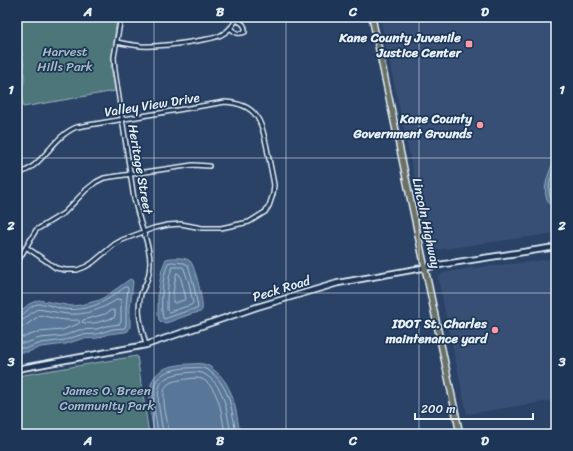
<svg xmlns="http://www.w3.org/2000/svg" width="573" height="451" font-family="Sriracha,sans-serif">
<rect width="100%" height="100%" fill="#2a4266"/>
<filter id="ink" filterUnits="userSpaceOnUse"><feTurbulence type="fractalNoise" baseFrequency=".025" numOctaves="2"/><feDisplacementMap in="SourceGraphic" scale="8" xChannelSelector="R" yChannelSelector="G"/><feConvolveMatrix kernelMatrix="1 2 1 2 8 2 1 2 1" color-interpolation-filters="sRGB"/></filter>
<g filter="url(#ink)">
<path fill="#384f74" d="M380 17H556V233L430 251Z
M556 258V400L467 414 438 278 443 273 469 268 530 262Z"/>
<path fill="#4d767a" stroke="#9ab4b9" d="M17 17H117L111 67 115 91 23 107 21 92 24 82V65L21 47 17 34Z
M137 356 149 434H17V376Z"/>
<path fill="#597698" stroke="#92a7be" d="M556 156V209C536 197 549 173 556 156Z
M171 258C177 258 185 257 190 261 195 265 204 304 202 310 201 311 201 312 200 312L191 314 166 323 161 322 159 320 158 314V292L162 269 166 259Z
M130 279 132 280 133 282 130 308V327L128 331 125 332 108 334 98 338 81 339 66 344 41 347 28 352H17V314L29 304 38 300 72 306 80 305 100 300 112 292Z
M191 364C195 364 199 363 203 364 208 365 211 367 214 370 234 385 236 411 240 434H154C153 428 152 421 151 415 149 396 146 374 169 367 176 365 184 364 191 364Z"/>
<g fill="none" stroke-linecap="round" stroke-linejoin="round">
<path stroke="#afc0d2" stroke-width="1" d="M556 166C550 177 544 196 556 205
M172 262 184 263 188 265 193 282 198 307 197 309 190 310 164 319 163 318C160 303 162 277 168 263Z
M173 267H183L184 269 189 283 193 303 191 305 169 312 167 310C167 300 167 275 173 267Z
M177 273 180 275 186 299 184 300 175 303 173 302V293L176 275Z
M112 310 115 311V316L114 318C103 320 92 326 82 322L83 320 105 314Z
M17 317C25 316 29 305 38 304 45 303 55 307 62 309 88 312 106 302 125 287H127L128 288 126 308V324L125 328 113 329 97 334 80 335 65 340 41 343 27 348H17
M17 322C26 321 30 312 38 309 46 310 53 312 61 313 83 317 100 310 118 299L121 300V322L120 324 106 326 97 329 79 330 63 336 40 338 26 343H17
M17 328 25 326 40 315C52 318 65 321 78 320L80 322 78 324 62 330 39 332 24 337H17
M158 434C157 419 151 403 154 388 157 372 171 370 185 368 191 368 198 367 203 368 209 370 214 374 218 379 231 394 233 416 236 434
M163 434C162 420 156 402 159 388 161 379 169 376 177 374 185 373 194 371 202 373 205 374 207 376 210 378 226 391 227 415 231 434
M169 434C168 421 161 400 165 388 168 382 174 381 180 380 187 379 196 377 202 379 220 388 222 417 225 434"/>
<g stroke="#e8f1f8" stroke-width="6">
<path id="street" d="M121 17 114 57 115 71 134 199C136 205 137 211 139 217 143 232 150 246 150 262 150 269 149 276 146 283 145 286 142 290 141 294 136 312 142 328 146 345
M230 28C236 33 238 35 245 32 246 25 242 23 236 20
M117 42C125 44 133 45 141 46 160 47 179 44 197 41 205 39 214 39 221 35 228 32 235 24 237 17
M17 174C43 168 52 136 77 127L225 102C257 104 261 120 267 148 269 160 272 173 274 185L273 194 269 206 265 212 249 222 221 228H202L181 224 168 225 154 228 122 240 115 244 92 263 85 267 77 270H65L56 268 26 247
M17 263 36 230 64 213 86 190 96 182 104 178 193 165 209 166"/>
</g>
<g stroke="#e8f1f8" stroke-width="8">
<path id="secondary" d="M17 369 146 345 257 307 338 283 445 264 556 247"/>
</g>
<g stroke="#e8f1f8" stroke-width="8">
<path id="primary" d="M372 17 460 434"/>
</g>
<use href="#street" stroke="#1d3557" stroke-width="3"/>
<use href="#secondary" stroke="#1d3557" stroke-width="4.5"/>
<use href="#primary" stroke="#6a7166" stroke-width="5"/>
</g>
</g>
<path fill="none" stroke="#e8f1f8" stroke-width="1" stroke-opacity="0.55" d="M154 17V434M286 17V434M419 17V434M17 158H556M17 293H556"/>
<g fill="#ff9aa2" stroke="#1d3557" stroke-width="1.5">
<rect x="465" y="40" width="8" height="8" rx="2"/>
<circle cx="480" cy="125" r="4"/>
<circle cx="495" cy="330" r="4"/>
</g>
<g text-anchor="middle" stroke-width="3.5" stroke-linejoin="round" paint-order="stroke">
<g font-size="13" font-weight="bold" fill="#e8f1f8" stroke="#1d3557" text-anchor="end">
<text x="461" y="42">Kane County Juvenile<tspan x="461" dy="15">Justice Center</tspan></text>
<text x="472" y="123">Kane County<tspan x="472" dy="15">Government Grounds</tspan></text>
<text x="487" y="328">IDOT St. Charles<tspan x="487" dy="15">maintenance yard</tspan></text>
</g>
<g font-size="13" fill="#aac0c6" stroke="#1d3557">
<text x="65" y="56">Harvest<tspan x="65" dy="15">Hills Park</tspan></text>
<text x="107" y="395">James O. Breen<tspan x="107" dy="15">Community Park</tspan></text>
</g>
<g font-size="13" fill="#e8f1f8" stroke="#1d3557">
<text transform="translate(152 104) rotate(-9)" y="5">Valley View Drive</text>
<text transform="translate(141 169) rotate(80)" y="5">Heritage Street</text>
<text transform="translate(427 223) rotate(78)" y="5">Lincoln Highway</text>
<text transform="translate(281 288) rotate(-17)" y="5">Peck Road</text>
</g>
</g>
<rect width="573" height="451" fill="none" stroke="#1d3557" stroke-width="44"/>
<path d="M415 413v6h118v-6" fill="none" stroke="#e8f1f8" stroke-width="2"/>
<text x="421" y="413" font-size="12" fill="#e8f1f8" stroke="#1d3557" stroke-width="3" paint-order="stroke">200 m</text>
<rect x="22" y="22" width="529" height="407" fill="none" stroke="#e8f1f8" stroke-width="1.5"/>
<g font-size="13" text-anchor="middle" font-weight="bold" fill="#e8f1f8">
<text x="88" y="16">A</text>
<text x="220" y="16">B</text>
<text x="353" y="16">C</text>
<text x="485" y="16">D</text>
<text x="11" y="94">1</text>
<text x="562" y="94">1</text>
<text x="11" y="230">2</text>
<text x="562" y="230">2</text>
<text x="11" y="366">3</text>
<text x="562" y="366">3</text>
<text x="88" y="445">A</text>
<text x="220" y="445">B</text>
<text x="353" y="445">C</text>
<text x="485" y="445">D</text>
</g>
</svg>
